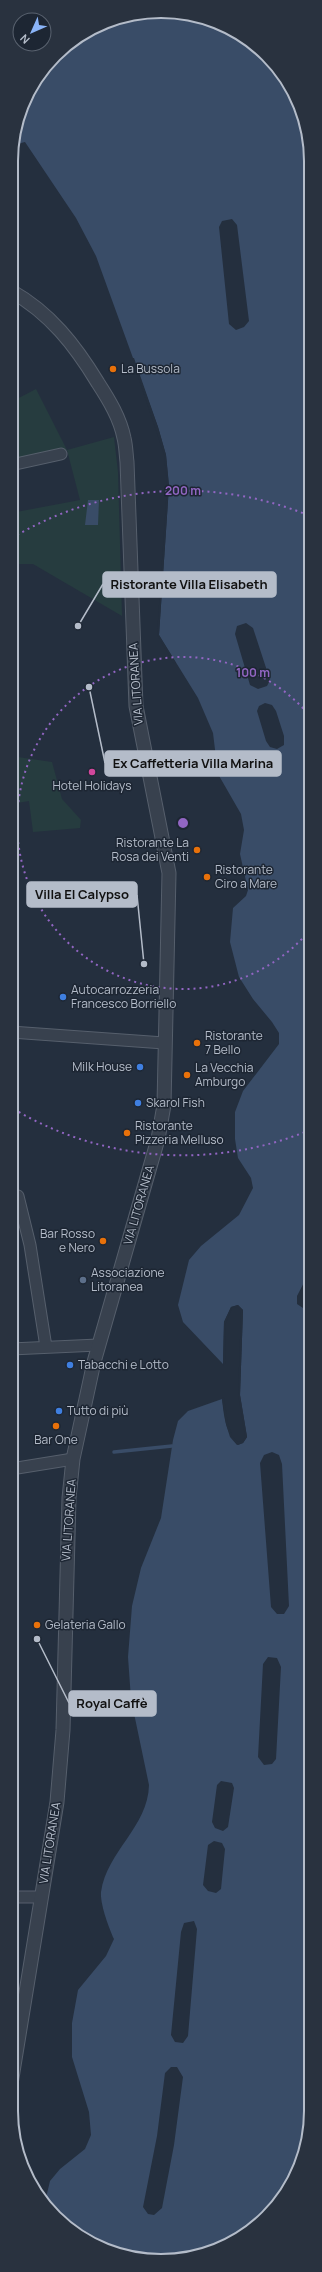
<svg xmlns="http://www.w3.org/2000/svg" width="322" height="2272" font-family="Manrope,sans-serif">
<rect width="100%" height="100%" fill="#242f3e"/>
<path fill="#263c3f" d="M36 389 67 450 114 437 118 472 122 616 33 564H11V513L80 500 67 450 11 462V402Z
M11 756 52 762 62 799 81 820 80 828 33 832 29 801 11 804Z"/>
<path fill="#394c67" d="M171 11 227 26 267 55 299 103 311 151V2121L295 2178 260 2224 209 2253 151 2261 135 2254 130 2255 95 2246 55 2217 45 2202 50 2181 60 2169 85 2149 91 2135 89 2112 72 2057V2023L78 1990 106 1956 114 1939C109 1928 100 1904 101 1892 107 1851 148 1827 149 1785L131 1699 128 1657 132 1606 141 1568 161 1518 173 1440 178 1421 188 1411 222 1399C224 1416 225 1432 238 1445L243 1443 247 1437 240 1395 243 1310 238 1305 231 1307 224 1322 223 1364 183 1322 178 1305 189 1260 201 1246 239 1215 253 1188 251 1178 238 1158 235 1139V1112L243 1091 279 1044V1033L272 1022 253 999 239 977 230 942 233 908 246 896 248 890 240 854 244 830 241 814 218 774 213 733 198 698 159 635 169 486 166 455 158 427 96 256 76 218 25 142 13 145 27 94 62 48 113 19Z
M88 500H99L98 525H85Z"/>
<path fill="#242f3e" d="M232 219 237 225 249 321 244 327 236 330 229 324 219 227 222 221Z
M132 358H134L158 427 166 455 169 486 159 635 176 663 174 664 157 635 167 486 164 455Z
M246 623 253 628 270 680 267 686 258 689 250 685 235 634 237 626Z
M265 703 272 705 276 711 284 736V745L277 749 270 747 266 741 257 711 259 706Z
M311 760V823L306 816 304 768 306 761Z
M311 1269V1302L303 1308 297 1304V1296Z
M238 1305 243 1310 240 1395 247 1437 243 1443 237 1445 230 1437 226 1424 222 1399V1397L224 1398 228 1423 232 1436 238 1442 242 1441 245 1437 238 1395 241 1311 237 1307 232 1308 226 1323 225 1364 223 1366 224 1322 231 1307Z
M272 1452 279 1455 282 1464 289 1606 284 1614H277L271 1607 260 1463 264 1455Z
M268 1657 277 1658 281 1667 276 1759 272 1764 264 1765 258 1757 263 1664Z
M221 1781 232 1783 234 1788 228 1827 223 1831 215 1828 212 1822 217 1785Z
M214 1841 222 1843 225 1849 221 1889 216 1893 208 1891 203 1885 208 1845Z
M194 1921 197 1929 188 2036 183 2043 175 2042 171 2035 181 1932 184 1923Z
M171 2067H177L183 2077 174 2145 162 2208 154 2215 148 2214 143 2207 157 2136 165 2073Z"/>
<g fill="none" stroke-linecap="round" stroke-linejoin="round">
<path stroke="#394c67" stroke-width="3.5" d="M114 1452 172 1446"/>
<g stroke="#565f6c" stroke-width="13">
<path id="minor" d="M11 465 61 454
M11 1032 164 1043
M18 1196 30 1245 46 1347
M11 1349 98 1345
M11 1469 73 1459
M11 1897H41"/>
</g>
<g stroke="#565f6c" stroke-width="15">
<path id="tertiary" d="M11 2084 57 1802 63 1730 69 1498 73 1459 94 1362 158 1139 164 1105 169 873 136 706 127 462C126 454 126 446 124 438 120 418 109 400 98 383 75 345 50 313 11 291"/>
</g>
<use href="#minor" stroke="#38414e" stroke-width="11"/>
<use href="#tertiary" stroke="#38414e" stroke-width="13"/>
</g>
<g fill="none" stroke="#9266c3" stroke-width="2" stroke-dasharray="2 4">
<path d="M310 930A166 166 0 1 1 310 716"/>
<path d="M310 1130A332 332 0 0 1 12 1108M12 538A332 332 0 0 1 310 516"/>
</g>
<g fill="#e8710a" stroke="#1d2633" stroke-width="1.5">
<circle cx="113" cy="369" r="4"/>
<circle cx="197" cy="850" r="4"/>
<circle cx="207" cy="877" r="4"/>
<circle cx="197" cy="1043" r="4"/>
<circle cx="187" cy="1075" r="4"/>
<circle cx="127" cy="1133" r="4"/>
<circle cx="103" cy="1241" r="4"/>
<circle cx="56" cy="1426" r="4"/>
<circle cx="37" cy="1625" r="4"/>
</g>
<circle fill="#d1479c" stroke="#1d2633" stroke-width="1.5" cx="92" cy="772" r="4"/>
<g fill="#3f7fe0" stroke="#1d2633" stroke-width="1.5">
<circle cx="63" cy="997" r="4"/>
<circle cx="140" cy="1067" r="4"/>
<circle cx="138" cy="1103" r="4"/>
<circle cx="70" cy="1365" r="4"/>
<circle cx="59" cy="1411" r="4"/>
</g>
<circle fill="#5c6f8a" stroke="#1d2633" stroke-width="1.5" cx="83" cy="1280" r="4"/>
<g text-anchor="middle" stroke-width="3" stroke-linejoin="round" paint-order="stroke">
<g font-size="12" fill="#b4bcc9" stroke="#1d2633" text-anchor="start">
<text x="121" y="373">La Bussola</text>
<text x="92" y="790" text-anchor="middle">Hotel Holidays</text>
<text x="189" y="847" text-anchor="end">Ristorante La<tspan x="189" dy="14">Rosa dei Venti</tspan></text>
<text x="215" y="874">Ristorante<tspan x="215" dy="14">Ciro a Mare</tspan></text>
<text x="71" y="994">Autocarrozzeria<tspan x="71" dy="14">Francesco Borriello</tspan></text>
<text x="205" y="1040">Ristorante<tspan x="205" dy="14">7 Bello</tspan></text>
<text x="132" y="1071" text-anchor="end">Milk House</text>
<text x="195" y="1072">La Vecchia<tspan x="195" dy="14">Amburgo</tspan></text>
<text x="146" y="1107">Skarol Fish</text>
<text x="135" y="1130">Ristorante<tspan x="135" dy="14">Pizzeria Melluso</tspan></text>
<text x="95" y="1238" text-anchor="end">Bar Rosso<tspan x="95" dy="14">e Nero</tspan></text>
<text x="91" y="1277">Associazione<tspan x="91" dy="14">Litoranea</tspan></text>
<text x="78" y="1369">Tabacchi e Lotto</text>
<text x="67" y="1415">Tutto di più</text>
<text x="56" y="1444" text-anchor="middle">Bar One</text>
<text x="45" y="1629">Gelateria Gallo</text>
</g>
<g font-size="12" fill="#b4bcc9" stroke="#1d2633">
<text transform="translate(136 684) rotate(-94)" y="4">VIA LITORANEA</text>
<text transform="translate(139 1205) rotate(-74)" y="4">VIA LITORANEA</text>
<text transform="translate(69 1520) rotate(-86)" y="4">VIA LITORANEA</text>
<text transform="translate(50 1843) rotate(-81)" y="4">VIA LITORANEA</text>
</g>
</g>
<path d="M0 0H322V2272H0ZM161 18H161A143 143 0 0 1 304 161V2111A143 143 0 0 1 161 2254H161A143 143 0 0 1 18 2111V161A143 143 0 0 1 161 18Z" fill="#29323f" fill-rule="evenodd"/>
<path fill="none" stroke="#b4bcc9" stroke-width="2" d="M161 18H161A143 143 0 0 1 304 161V2111A143 143 0 0 1 161 2254H161A143 143 0 0 1 18 2111V161A143 143 0 0 1 161 18Z"/>
<circle cx="183" cy="823" r="6" fill="#9266c3" stroke="#1d2633" stroke-width="2"/>
<g font-size="12" text-anchor="middle" font-weight="bold" fill="#9266c3" stroke="#1d2633" stroke-width="3" stroke-linejoin="round" paint-order="stroke">
<text x="183" y="495">200 m</text>
<text x="253" y="677">100 m</text>
</g>
<path fill="none" stroke="#b4bcc9" stroke-width="1.5" d="M78 626L103 584M89 687L105 763M144 964L137 895M37 1639L69 1703"/>
<g fill="#b4bcc9" stroke="#1d2633" stroke-width="1.5">
<circle cx="78" cy="626" r="4"/>
<circle cx="89" cy="687" r="4"/>
<circle cx="144" cy="964" r="4"/>
<circle cx="37" cy="1639" r="4"/>
</g>
<g fill="#b4bcc9" stroke="#b4bcc9" stroke-width="1.5">
<rect x="103" y="572" width="173" height="25" rx="4"/>
<rect x="105" y="751" width="176" height="25" rx="4"/>
<rect x="27" y="882" width="110" height="25" rx="4"/>
<rect x="69" y="1691" width="87" height="25" rx="4"/>
</g>
<g font-size="13" text-anchor="middle" font-weight="bold" fill="#111">
<text x="189" y="589">Ristorante Villa Elisabeth</text>
<text x="193" y="768">Ex Caffetteria Villa Marina</text>
<text x="82" y="899">Villa El Calypso</text>
<text x="112" y="1708">Royal Caffè</text>
</g>
<g transform="translate(32 32) rotate(225)"><circle r="19" fill="#1d2633" stroke="#59626f"/>
<path d="M0-3L7 15L0 10L-7 15Z" fill="#8ab4f8"/>
<text y="-6" font-size="11" font-weight="bold" text-anchor="middle" fill="#b4bcc9">N</text>
</g>
</svg>
